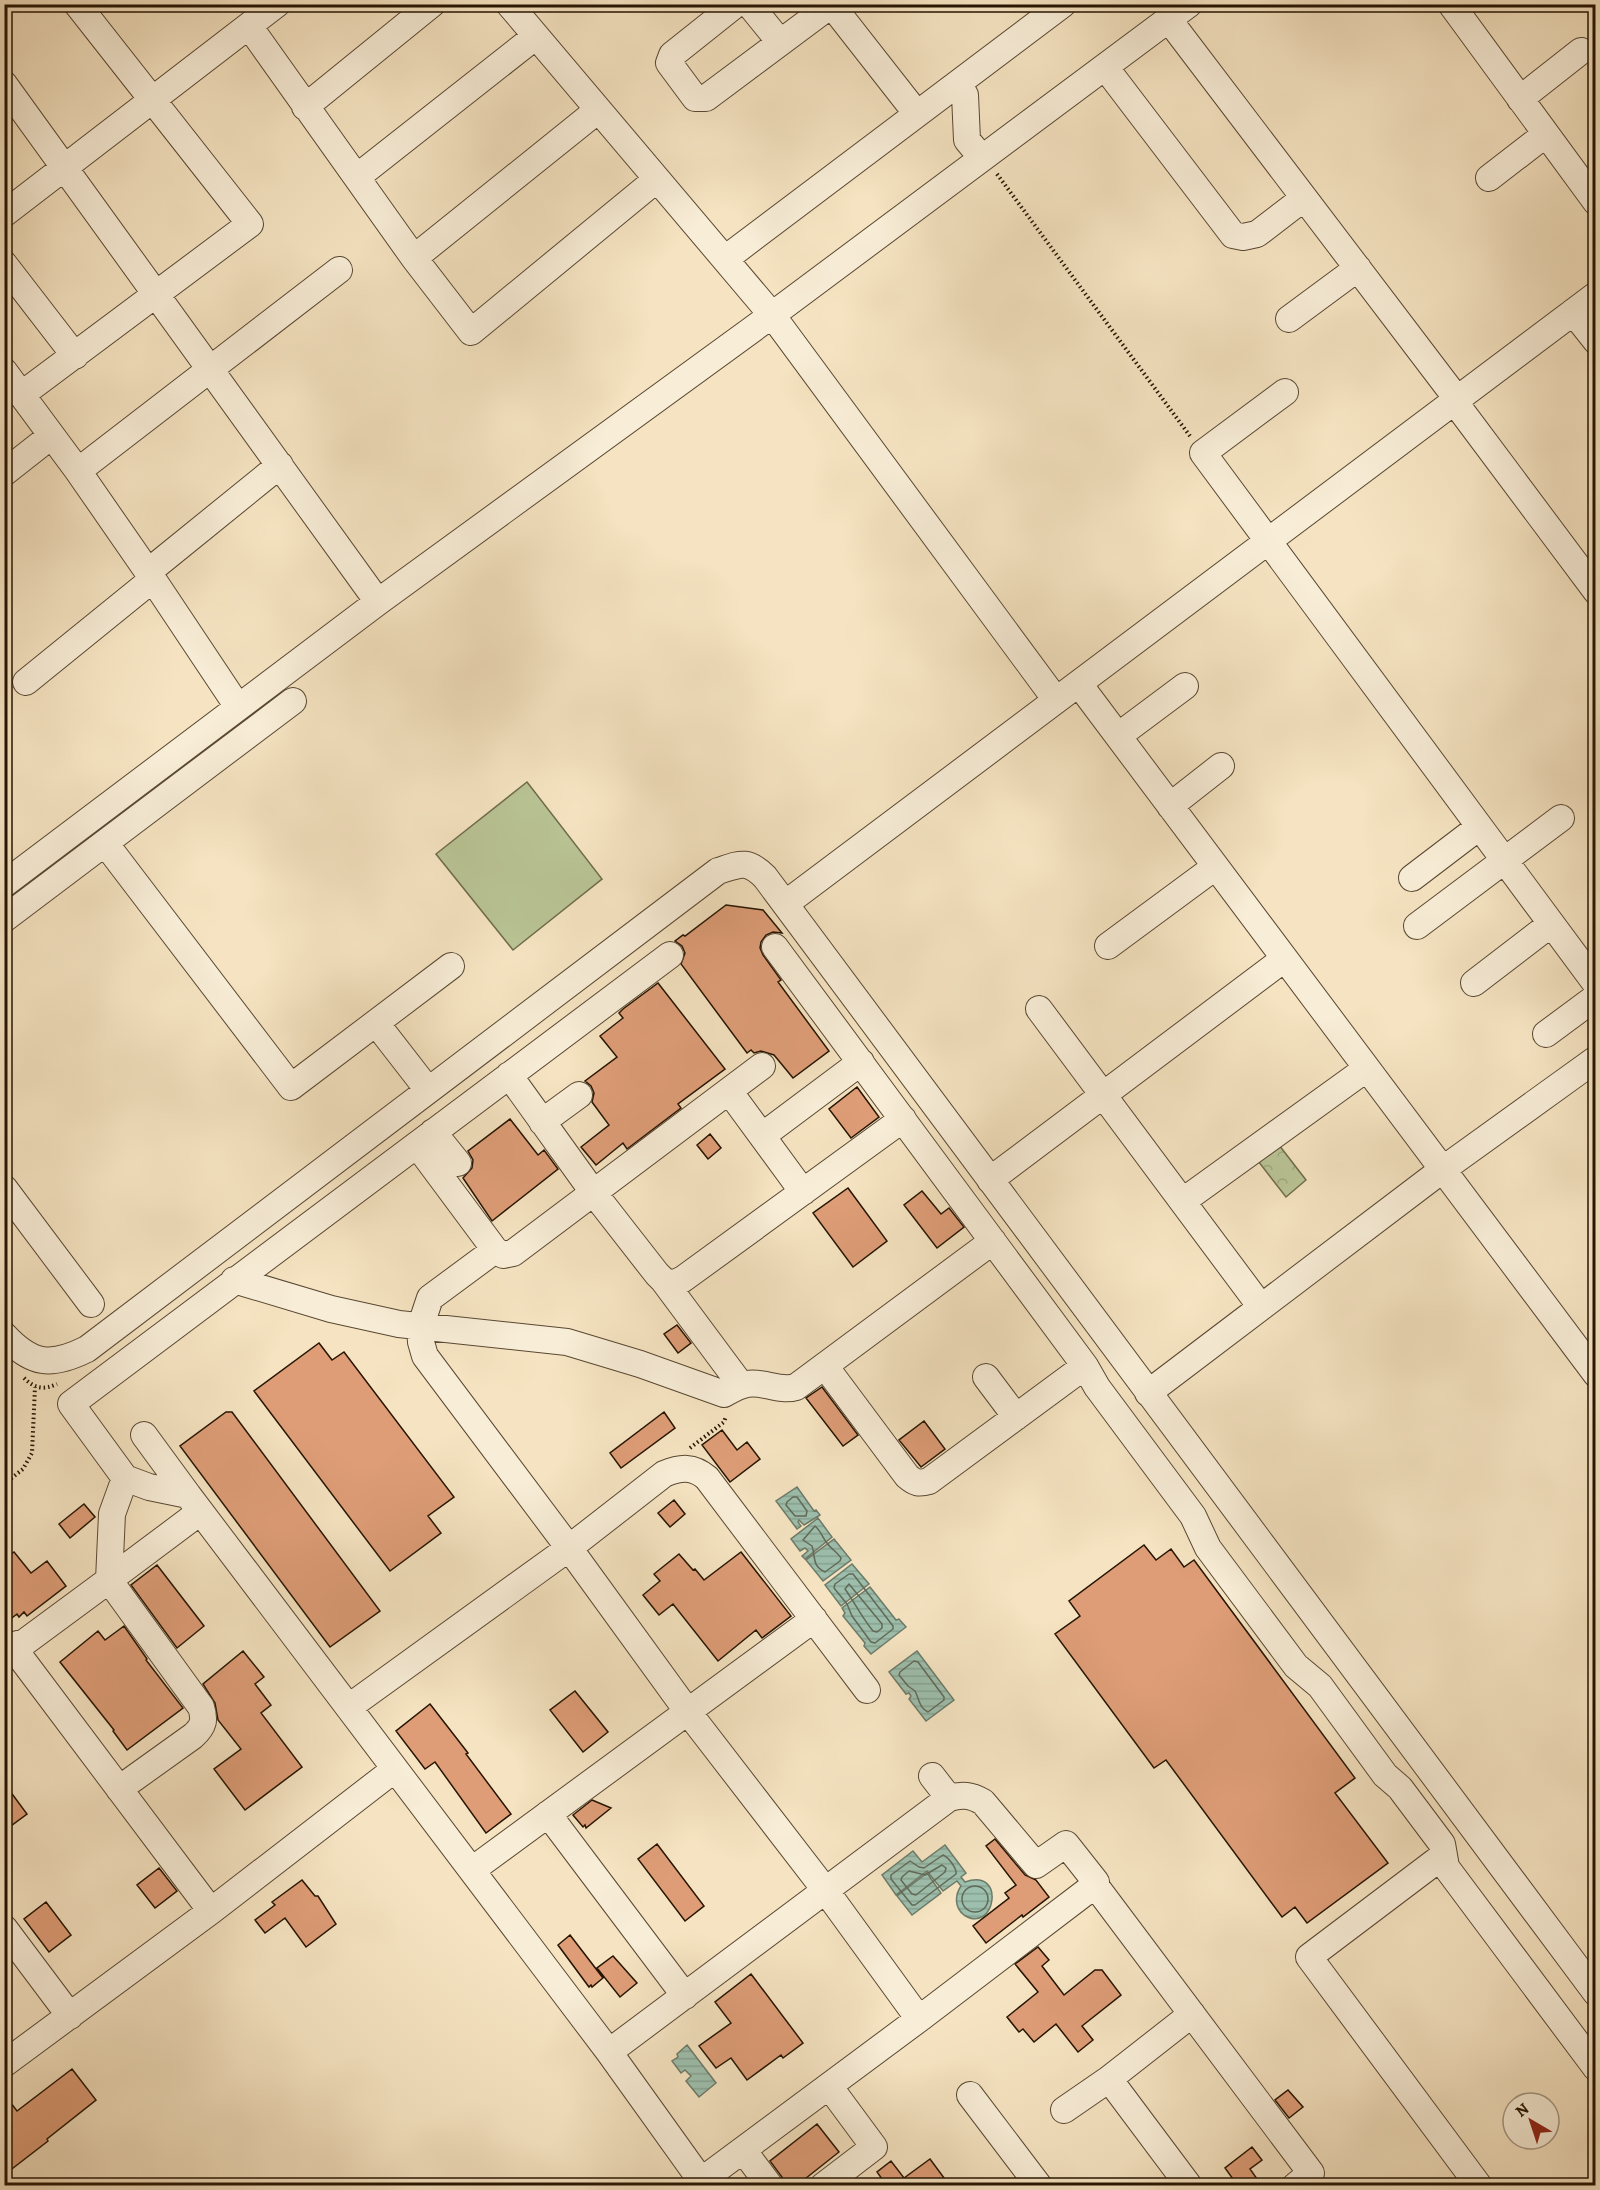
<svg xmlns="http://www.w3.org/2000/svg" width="1600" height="2190" font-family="Alegreya,serif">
<defs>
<pattern id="park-crowns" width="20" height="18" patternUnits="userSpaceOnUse" patternTransform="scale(1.5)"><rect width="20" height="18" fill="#b9c495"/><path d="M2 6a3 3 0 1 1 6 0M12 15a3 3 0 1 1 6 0" fill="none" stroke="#9fa87f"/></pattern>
<pattern id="water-rules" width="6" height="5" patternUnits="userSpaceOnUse" patternTransform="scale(1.5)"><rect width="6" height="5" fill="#9dbfad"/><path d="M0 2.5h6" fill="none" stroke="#87a393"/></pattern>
</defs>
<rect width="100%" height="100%" fill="#f5e3c1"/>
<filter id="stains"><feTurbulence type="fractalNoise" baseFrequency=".00333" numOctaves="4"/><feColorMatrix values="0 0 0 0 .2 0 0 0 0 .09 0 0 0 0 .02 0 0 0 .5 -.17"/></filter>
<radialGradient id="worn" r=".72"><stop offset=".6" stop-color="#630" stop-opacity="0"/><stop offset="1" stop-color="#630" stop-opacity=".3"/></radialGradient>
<path fill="url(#park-crowns)" stroke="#6f6c4c" stroke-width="1.5" d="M1279 1145 1306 1180 1286 1197 1258 1161Z"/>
<path fill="#b9c495" stroke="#6f6c4c" stroke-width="1.5" d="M527 782 602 879 513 950 436 854Z"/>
<path fill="url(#water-rules)" stroke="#6d7b69" stroke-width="1.5" d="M797 1487 814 1511 816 1510 820 1515 804 1525 799 1520 798 1522 801 1526 797 1529 776 1501Z
M818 1518 832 1537 805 1559 802 1556 808 1551 805 1548 800 1551 791 1539Z
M834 1539 851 1560 823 1581 806 1560Z
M852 1564 869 1584 841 1606 825 1585Z
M870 1587 896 1620 899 1619 906 1627 871 1654 864 1646 865 1643 843 1616 845 1613 842 1608Z
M917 1651 954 1700 926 1721 909 1699 911 1696 909 1693 906 1694 889 1672Z
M945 1845 966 1873 961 1877 965 1882C1007 1867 995 1935 964 1915 954 1907 955 1895 961 1886L957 1881 943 1891 927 1871 896 1895 882 1875 913 1851 922 1862Z
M927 1873 941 1893 912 1915 897 1896Z
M687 2045 716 2083 699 2097 686 2081 691 2076 685 2070 681 2073 672 2061 678 2057 677 2054Z"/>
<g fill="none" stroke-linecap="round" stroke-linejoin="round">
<path stroke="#616a58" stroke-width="1.5" d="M793 1497H797L807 1511 806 1516H795L786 1505 787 1502Z
M815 1526C821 1531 822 1537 827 1543 830 1548 837 1552 841 1558L840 1561 825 1572C811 1565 816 1557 812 1546L803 1540Z
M849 1574H853L893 1626V1629L875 1643 871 1642 852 1616 847 1604 834 1588 835 1584Z
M849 1584 882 1624V1628L877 1632 873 1631C862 1618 855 1603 845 1589Z
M914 1661 918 1662 944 1697V1700L928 1712C919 1708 919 1698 915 1691L908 1686 899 1675 900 1672Z
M943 1855C948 1857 957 1868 956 1874L915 1905H912L891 1879V1875L910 1861 919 1867 924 1868Z
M942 1865 946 1868 945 1872 916 1895 912 1894 901 1880 902 1877 909 1871 925 1875Z
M962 1899a13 13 0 1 1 26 0a13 13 0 1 1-26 0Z"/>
</g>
<path fill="#de9d77" stroke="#251402" stroke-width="1.5" d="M726 905 763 910 782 933 773 932 766 935 761 942 760 948 763 955 781 980 778 982 829 1051 793 1078 774 1055 761 1051 754 1053 751 1050 747 1053 681 964 685 953 682 946 675 941 683 935 685 936Z
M658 983 725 1069 678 1104 681 1108 627 1149 623 1143 596 1165 581 1147 609 1125 592 1102 594 1093 591 1086 585 1081 617 1057 600 1036 623 1018 619 1013 623 1009Z
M857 1087 879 1117 851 1138 829 1109Z
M510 1119 538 1155 544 1150 558 1169 492 1221 463 1178 472 1168 473 1160 468 1151Z
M710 1134 721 1148 708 1159 697 1145Z
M848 1188 887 1241 853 1267 813 1213Z
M922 1191 941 1214 949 1208 964 1227 937 1248 904 1205Z
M677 1325 691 1343 678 1353 664 1334Z
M319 1343 332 1360 344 1352 454 1497 428 1516 441 1533 390 1571 254 1391Z
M822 1387 858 1435 843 1446 806 1398Z
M226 1412H232L380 1611 330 1647 180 1446Z
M664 1412 675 1428 621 1468 610 1453Z
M924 1421 945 1449 921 1467 899 1440Z
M722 1430 737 1450 747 1442 760 1459 730 1482 702 1445Z
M674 1500 685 1514 670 1527 658 1513Z
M84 1504 95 1517 70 1538 59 1524Z
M1144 1545 1156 1560 1171 1549 1184 1567 1194 1560 1355 1778 1335 1793 1388 1863 1307 1923 1295 1907 1282 1917 1166 1760 1154 1768 1055 1634 1080 1616 1069 1601Z
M14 1552 31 1573 47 1561 66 1586 27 1616 24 1612 19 1617 17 1614 4 1624V1559Z
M741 1552 791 1616 762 1638 756 1630 718 1661 673 1604 659 1615 643 1595 660 1581 654 1574 679 1554 693 1570 695 1569 704 1580Z
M157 1565 204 1626 177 1648 131 1585Z
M124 1626 147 1659 146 1660 183 1708 127 1750 113 1731 114 1730 60 1662 98 1631 105 1640Z
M243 1651 264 1677 255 1684 271 1705 261 1713 302 1767 245 1810 214 1769 241 1749 218 1720 215 1703 203 1684Z
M575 1691 608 1732 583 1752 550 1710Z
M430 1704 468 1753 466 1754 511 1814 486 1833 435 1762 425 1769 396 1731Z
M4 1783 27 1814 4 1831Z
M592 1800 611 1808 586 1828 585 1825 583 1827 573 1815Z
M995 1839 1025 1875 1036 1880 1049 1897 1023 1917 1022 1915 986 1943 973 1926 1009 1898 1005 1893 1016 1885 986 1846Z
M657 1844 704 1906 685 1921 638 1859Z
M159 1868 177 1891 155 1908 137 1885Z
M302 1880 315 1896H318L336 1924 306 1947 285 1918 265 1933 255 1920 275 1905 272 1902Z
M46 1902 71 1935 49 1952 24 1919Z
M570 1935 603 1978 592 1987 591 1985 589 1987 558 1945Z
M1038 1947 1049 1960 1042 1966 1064 1995 1095 1970H1102L1121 1995 1082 2026 1093 2040 1078 2052 1056 2024 1034 2042 1023 2029 1019 2032 1007 2017 1038 1992 1015 1964Z
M613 1956 637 1983 620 1997 597 1968Z
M751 1974 803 2043 783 2058 781 2055 747 2080 731 2058 716 2068 699 2046 731 2023 715 2002Z
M72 2069 96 2100 47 2139 48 2141 4 2175V2094L17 2111Z
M1288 2090 1303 2107 1289 2118 1275 2100Z
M817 2124 839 2152 796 2186H785L782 2177 770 2161Z
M1252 2147 1262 2160 1250 2169 1262 2186H1238L1225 2168Z
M930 2159 950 2186H887L877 2172 891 2161 904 2178Z"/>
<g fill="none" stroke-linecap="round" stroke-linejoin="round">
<g stroke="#594832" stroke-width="28">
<path id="minor" d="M509 4 772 315 1056 700
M736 4 672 55 669 63 695 98H706L828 7 834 8 917 114
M749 4 780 42
M1451 4 1596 202
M1169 20 1457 399
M249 26 414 258 471 332 657 179
M1105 67 1233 235 1243 237 1257 234 1304 198
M4 84 378 602
M958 84 965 95 967 140 982 158
M1520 99 1581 51
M305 107 432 4
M357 177 536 36
M1489 178 1546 134
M4 214 277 4
M414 258 598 110
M725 259 1063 4
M4 264 75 356
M1573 312 1596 341
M1289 319 1358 268
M4 371 78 471 148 572 238 707
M1285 392 1203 453 1596 984
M21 395 250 224 77 4
M1454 401 1596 591
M78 471 339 270
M4 473 51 436
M148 572 280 465
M26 682 153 579
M1079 684 1596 1374
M1118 736 1185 686
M1170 806 1221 766
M105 843 291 1087 451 966
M1412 878 1479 827
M4 884 378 602 772 315 1189 4
M785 904 1596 295
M4 919 293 701
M1417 926 1561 818
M1108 946 1215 867
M775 947 1085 1366 1097 1387 1193 1516 1208 1548 1296 1666 1320 1686 1385 1775 1400 1788 1442 1844 1446 1867 1596 2068
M670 955 71 1404 125 1478 149 1487 188 1495 609 2052 705 2186
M1474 983 1551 924
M1039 1009 1261 1307
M376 1023 428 1090
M1546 1034 1596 997
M762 1066 513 1253 503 1255 495 1250 430 1298 420 1328 421 1342 425 1356 569 1548 688 1712 826 1891 919 2019
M509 1075 593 1192 657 1274 663 1280 673 1284 683 1279 903 1119
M729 1091 803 1192
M542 1122 579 1095
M433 1132 458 1163
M762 1136 861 1062
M417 1145 495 1250
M990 1180 1284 959
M4 1188 91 1304
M1183 1201 1366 1069
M234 1280 331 1309 399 1324 567 1342 640 1364 724 1394C731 1390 739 1385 747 1384 764 1381 779 1392 796 1387L993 1241
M663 1280 741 1385
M4 1335C32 1365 51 1367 87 1349L718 871C740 864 747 859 765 877L1596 1993
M825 1366 907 1476C915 1483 919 1484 929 1481L1085 1366
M986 1377 1016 1417
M1148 1393 1442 1170 1596 1059
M144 1435 188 1495
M12 1646 211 1911
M4 1648 25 1642 109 1580 112 1514 125 1478
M349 1707 569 1548 664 1474C681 1467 693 1466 707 1478L867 1690
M932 1776 949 1798
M119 1789 193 1736C204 1726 205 1720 201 1707L109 1580 200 1512
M548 1814 685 1996
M1444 1855 1309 1957 1479 2186
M472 1870 814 1619
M4 1928 70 2016
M609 2052 949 1798C962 1794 971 1795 983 1802L1036 1865 1066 1844 1096 1882 1095 1885
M4 2064 211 1911 395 1769
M1109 2079 1189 2186
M970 2095 1039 2186
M1064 2110 1109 2079 1192 2014
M743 2150 770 2186
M701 2181 919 2019 1095 1885 1311 2173 1295 2186
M823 2186 874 2147 829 2086"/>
</g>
<path stroke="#251402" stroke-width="4" stroke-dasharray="1.5 3" stroke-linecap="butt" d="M997 174 1190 436
M24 1378C35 1389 44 1390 57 1384
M690 1448 724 1422 726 1416
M4 1484 23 1469 32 1453 35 1387"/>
<use href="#minor" stroke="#f8edd7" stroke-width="26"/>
</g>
<rect width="1600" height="2190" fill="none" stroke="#f5e3c1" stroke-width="24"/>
<rect x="6" y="6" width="1588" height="2178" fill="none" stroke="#251402" stroke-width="3"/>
<rect x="12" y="12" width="1576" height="2166" fill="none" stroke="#251402" stroke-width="1.5"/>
<g transform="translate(1531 2121) rotate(321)"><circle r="28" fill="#f8edd7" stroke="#a49682" stroke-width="1.5"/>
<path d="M0-4.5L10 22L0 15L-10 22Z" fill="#8f2418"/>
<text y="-9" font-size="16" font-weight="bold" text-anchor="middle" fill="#251402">N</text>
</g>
<rect width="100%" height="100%" filter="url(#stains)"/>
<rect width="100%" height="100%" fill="url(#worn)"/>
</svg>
